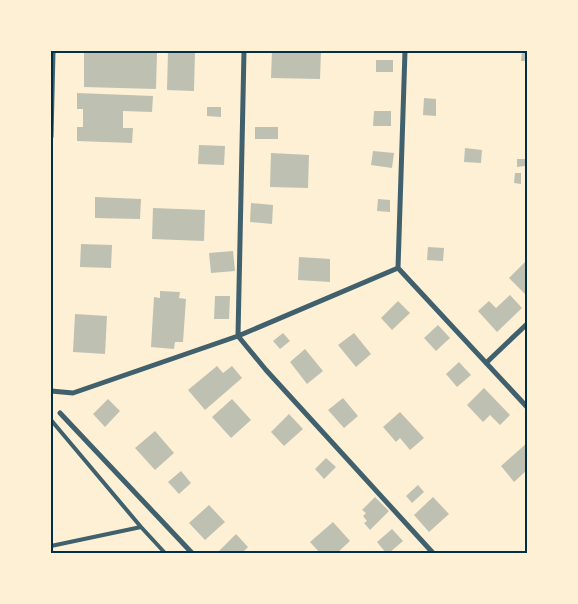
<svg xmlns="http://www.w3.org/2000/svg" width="578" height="604" font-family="'IBM Plex Sans',sans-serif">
<rect width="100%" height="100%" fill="#fdf0d5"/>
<path fill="#bec0b2" d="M84 51 157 53 156 89 84 87Z
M168 51H195L194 91 167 90Z
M272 51H321L320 79 271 78Z
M422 51H436L437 53H422Z
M522 51H527V61H521Z
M376 60H393V72H376Z
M525 87H527V103H525Z
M77 93 153 96 152 112 123 111V128H133L132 143 77 141V127H83V109H77Z
M424 98 436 99V116L423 115Z
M207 107H221V117L207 116Z
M374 111H391V126H373Z
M255 127H278V139H255Z
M199 145 225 146 224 165 198 164Z
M465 148 482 150 481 163 464 162Z
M373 151 394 153 392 168 371 165Z
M271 153 309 155 308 188 270 187Z
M517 159H525V166L517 167Z
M515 173H521V184L514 183Z
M95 197 141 199 140 219 95 218Z
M378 199 390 200V212L377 211Z
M251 203 273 205 272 224 250 222Z
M153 208 205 210 204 241 152 239Z
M81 244 112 245 111 268 80 267Z
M428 247 444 248 443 261 427 260Z
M233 251 235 271 211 273 209 253Z
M299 257 330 259V282L298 280Z
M527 260V296L509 278Z
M160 291 180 292 179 298 186 299 183 342H175L174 349 151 347 154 297 160 298Z
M510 295 522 308 497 332 478 311 489 301 496 308Z
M215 296H230L229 319H214Z
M398 301 410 313 392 330 381 318Z
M75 314 107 316 105 354 73 352Z
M438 325 450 338 436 351 424 338Z
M283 333 290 341 280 349 273 341Z
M354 333 371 354 356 367 338 345Z
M305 349 323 371 307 384 290 362Z
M459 362 471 375 457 387 446 374Z
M217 366 223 373 232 366 242 378 205 410 188 390Z
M484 388 510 415 500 425 490 415 483 422 467 405Z
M343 398 358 416 344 428 328 410Z
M108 399 120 411 105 427 93 414Z
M232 399 251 420 231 438 212 417Z
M400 412 424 438 410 450 400 438 396 442 383 427Z
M289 414 303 429 284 446 271 432Z
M155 431 174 453 155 470 135 448Z
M527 443V470L514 482 501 466Z
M326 458 336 467 324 479 315 469Z
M181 471 191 483 179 494 168 482Z
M418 485 424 492 412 503 406 496Z
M375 497 389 511 370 530 364 523 367 521 363 516 366 513 362 510Z
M433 497 449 514 429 532 414 515Z
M209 505 225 522 205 540 189 523Z
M333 522 350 541 337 553H320L310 542Z
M392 529 403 541 389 553H386L377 542Z
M236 534 248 547 242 553H217Z"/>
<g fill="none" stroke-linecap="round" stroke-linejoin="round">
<path stroke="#3f606c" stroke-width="4" d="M51 420 141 527 165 553
M51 546 141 527"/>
<path stroke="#3f606c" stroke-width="5" d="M244 51 238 336 266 370 433 553
M405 51 398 268 527 407
M51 137 53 51
M486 363 527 324
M51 391 73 393 238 336 398 268
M60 413 192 553"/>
</g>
<rect width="578" height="604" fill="none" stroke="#fdf0d5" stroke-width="105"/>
<rect x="52" y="52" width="474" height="500" fill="none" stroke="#003049" stroke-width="2"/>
</svg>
